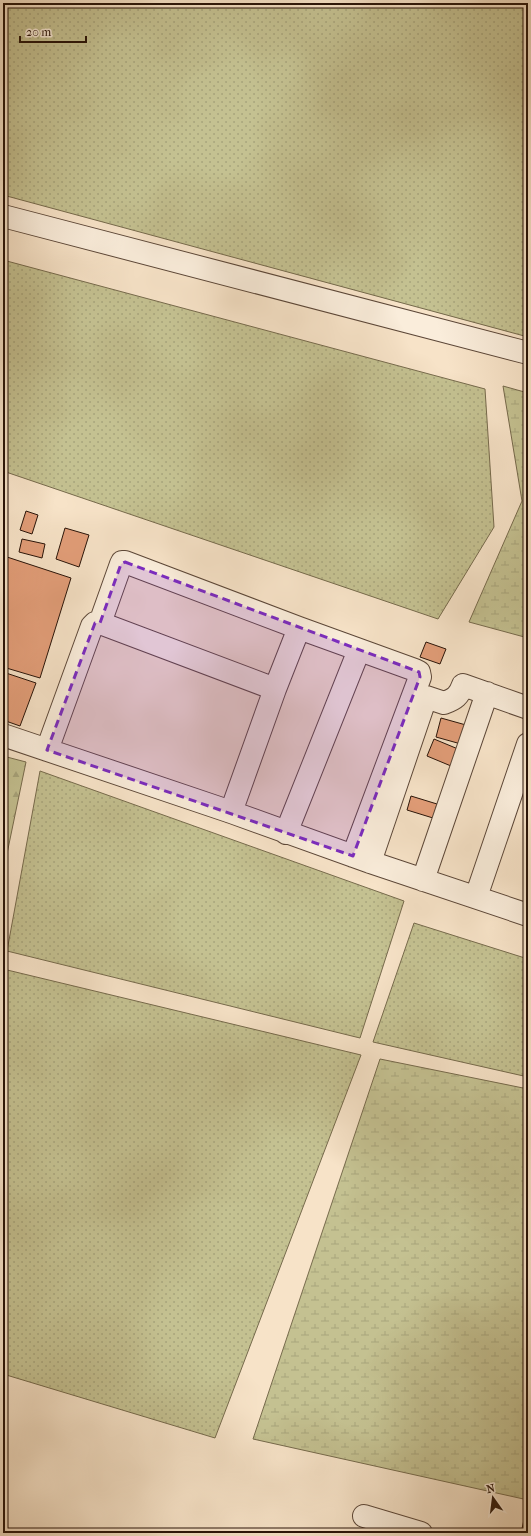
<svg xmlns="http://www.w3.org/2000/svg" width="531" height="1536" font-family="'IM FELL French Canon',serif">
<defs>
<pattern id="grass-dots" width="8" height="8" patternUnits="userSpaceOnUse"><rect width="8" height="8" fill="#c4c191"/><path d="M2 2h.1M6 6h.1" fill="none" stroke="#a8a57c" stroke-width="1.8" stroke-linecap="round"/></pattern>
<pattern id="forest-firs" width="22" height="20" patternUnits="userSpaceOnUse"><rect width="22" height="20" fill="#c4c191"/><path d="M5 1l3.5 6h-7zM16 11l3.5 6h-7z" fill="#a8a57c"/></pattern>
<pattern id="wetland-marsh" width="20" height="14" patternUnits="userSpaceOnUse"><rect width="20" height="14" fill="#c4c191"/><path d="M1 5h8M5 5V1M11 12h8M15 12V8" fill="none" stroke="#a8a57c"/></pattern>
</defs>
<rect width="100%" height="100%" fill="#f7e3c8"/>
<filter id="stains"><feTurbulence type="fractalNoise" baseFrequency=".005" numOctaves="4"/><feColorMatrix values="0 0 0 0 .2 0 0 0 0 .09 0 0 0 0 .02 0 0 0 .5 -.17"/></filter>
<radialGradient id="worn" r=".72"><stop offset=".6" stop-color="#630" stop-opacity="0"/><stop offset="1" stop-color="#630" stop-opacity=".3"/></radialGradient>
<path fill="url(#grass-dots)" stroke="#766a4c" d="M3 3H528V337L3 195Z
M3 260 485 389 494 527 438 619 3 471Z
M40 771 404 901 360 1038 7 951Z
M414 923 528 959V1077L373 1042Z
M3 969 361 1055 215 1438 3 1374Z"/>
<path fill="url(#forest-firs)" stroke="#766a4c" d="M3 756 26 762 3 873Z"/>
<path fill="url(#wetland-marsh)" stroke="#766a4c" d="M503 386 528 393V638L469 622 522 501Z
M380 1059 528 1089V1500L253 1439Z"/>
<path fill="#e39e79" stroke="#281308" d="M26 511 38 515 32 534 20 530Z
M65 528 89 535 79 567 56 559Z
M22 539 45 544 42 558 19 552Z
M4 556 71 578 40 678 3 667Z
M426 642 446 649 440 664 420 657Z
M3 672 36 683 20 726 3 720Z
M441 718 466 725 461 744 436 737Z
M434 739 458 749 451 766 427 756Z
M411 796 437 804 433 818 407 810Z
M526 1511H528V1533H521Z"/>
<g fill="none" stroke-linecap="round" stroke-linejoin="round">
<g stroke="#5c4738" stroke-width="24">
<path id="minor" d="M3 216 528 353
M100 623 121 564 122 562H125L299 628 415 670 419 672 420 677 353 856
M3 735 231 812 370 862 528 915
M47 750 92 626 95 623H100L275 689 299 628
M231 812 275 689
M286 833 359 650
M370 862 426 697 444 703C455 699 459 696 463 685L528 708
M423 880 487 693
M476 897 528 744
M364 1516 421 1533"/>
</g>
<use href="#minor" stroke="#faeddb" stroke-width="22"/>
</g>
<path fill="#7b2cbf" fill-opacity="0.2" stroke="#7b2cbf" stroke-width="3" stroke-dasharray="8 5" stroke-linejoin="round" d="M125 562 419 672 420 677 353 856 47 750 95 623H100L121 564Z"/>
<rect width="531" height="1536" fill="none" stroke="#f7e3c8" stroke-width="16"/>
<rect x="4" y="4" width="523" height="1528" fill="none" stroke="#281308" stroke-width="2"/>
<rect x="8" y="8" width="515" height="1520" fill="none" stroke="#281308"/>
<g transform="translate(493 1498) rotate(346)" stroke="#faeddb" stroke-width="3" paint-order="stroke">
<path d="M0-3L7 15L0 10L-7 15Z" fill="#281308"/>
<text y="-6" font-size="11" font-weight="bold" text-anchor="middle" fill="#281308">N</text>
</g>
<path d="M20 36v6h66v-6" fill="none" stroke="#281308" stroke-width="2"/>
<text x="26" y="36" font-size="12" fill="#281308" stroke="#faeddb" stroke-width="3" paint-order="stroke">20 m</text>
<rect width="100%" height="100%" filter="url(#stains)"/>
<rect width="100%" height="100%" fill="url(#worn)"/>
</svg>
